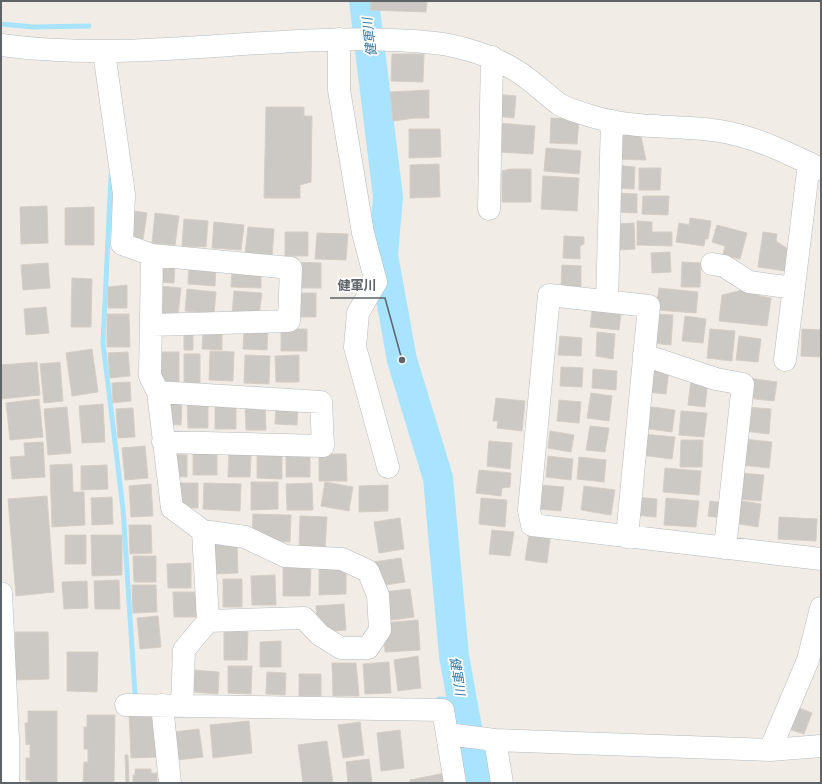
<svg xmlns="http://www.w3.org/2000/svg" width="822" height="784" font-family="'Varela Round','Noto Sans JP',sans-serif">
<rect width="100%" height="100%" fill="#f1ede6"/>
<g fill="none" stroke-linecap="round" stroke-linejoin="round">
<path stroke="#a8e4ff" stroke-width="5" d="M1 24 33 27 89 26
M111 176 103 343 123 509 135 694
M439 699 461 700"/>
<path stroke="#a8e4ff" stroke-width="30" d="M364 1 388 197 383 255 402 360 438 478 454 656 477 783"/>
</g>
<path fill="#ccc8c3" stroke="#d6cec4" d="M371 1H427L426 12 370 10Z
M392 54H424L423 82 391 81Z
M429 90V118H415L393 121 390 92Z
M495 94 516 96 514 118 493 116Z
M266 107H304V116H312L311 182 300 185V198H264Z
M551 118 579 119 577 144 550 143Z
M499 123 535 126 533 154 497 152Z
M409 129H440L441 157 409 158Z
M616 131 640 132 646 160 615 159Z
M546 148 581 151 579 174 544 171Z
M439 164 440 197 410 198V165Z
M614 165 635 167 634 189 613 188Z
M639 168H661L660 190H639Z
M510 169H531V202H502V171Z
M543 176 579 178 577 211 541 209Z
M613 193 637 194V213L612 212Z
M643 196H669L668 215 642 214Z
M47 206 48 243 21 244 20 207Z
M94 207V245H65V208Z
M127 210 147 213 143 239 123 236Z
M155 213 179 216 175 245 152 243Z
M690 218 711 221 708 239H705L704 246 676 242 679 223 689 225Z
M184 219 208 221 206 247 182 246Z
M637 221 652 222V232H672V246L637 245Z
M214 222 244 225 241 250 212 248Z
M634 223 635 249 618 250 617 224Z
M717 225 747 233 740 259 723 255 725 246 712 242Z
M248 227 274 229 272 257 245 254Z
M285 232H308V256H285Z
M763 232 777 234 776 241 788 249 785 271 758 267Z
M317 233 348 234 346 260 315 259Z
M564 236 584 237V244L580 246V259L563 258Z
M670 252 671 272 652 273 651 253Z
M157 259 175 260 174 283 155 282Z
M189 262 216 264 215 286 188 284Z
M294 262 321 263V288H293Z
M682 262 701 263 700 287H681Z
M48 263 50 288 23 290 21 265Z
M562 265 581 266V287H561Z
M232 267 261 268V288L231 287Z
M72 278 92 279 91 327H71Z
M127 285V308H108V287Z
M160 286 181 288 178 315 158 314Z
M659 288 698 292 696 313 656 310Z
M187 289 216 292 214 314 185 311Z
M747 289 760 293V296L771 298 767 326 719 321 722 295Z
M234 291 262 293 259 315 232 313Z
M293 293H316V317H293Z
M593 303 622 306 619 330 590 327Z
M46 307 49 333 26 335 24 309Z
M107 314H129L130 347H107Z
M654 314 673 315 671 345 651 343Z
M685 316 706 319 703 343 682 341Z
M203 328H222V350L202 349Z
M244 328 268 329 267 350 243 349Z
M281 329H307V351H281Z
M710 329 735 331 732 361 707 358Z
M802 329 821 330V357L801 356Z
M597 332 615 334 613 359 596 356Z
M193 335V350H184V336Z
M560 336 582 338 581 356 558 355Z
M739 336 761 339 758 362 736 360Z
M92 349 98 392 72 396 66 353Z
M210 351 234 352 233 381 209 380Z
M128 352 130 376 110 378 108 353Z
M156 352H179V384L156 385Z
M184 354H200V384H184Z
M245 355 270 356 269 384 244 383Z
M299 355V382H276L275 356Z
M37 362 40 395 1 399V365Z
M60 362 63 401 44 403 40 364Z
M561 367 583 368 582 387 560 386Z
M650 368 669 370 666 394 647 392Z
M593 369 617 371 616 390 592 388Z
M749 378 777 382 774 401 746 398Z
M691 379 708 380 705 407 688 405Z
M130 382 131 401 113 403 112 383Z
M591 393 612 396 609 421 587 418Z
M496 398 525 401 522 431 497 428 498 421H493Z
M39 399 43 437 10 440 6 403Z
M164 399 182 400 181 425 163 424Z
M215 400H236V429H215Z
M559 400 581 402 579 423 557 421Z
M187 402H208V428H188Z
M245 402H265L266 430H246Z
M276 403 298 404 297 425 275 424Z
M103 404 105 442 82 443 79 406Z
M645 406 675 410 672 432 642 428Z
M67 407 71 453 48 455 44 409Z
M746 407 771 409 769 434 744 431Z
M133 408 135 437 118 438 116 409Z
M681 411 707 413 704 437 679 435Z
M590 426 609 428 605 452 586 450Z
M550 431 574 435 571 452 548 448Z
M643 434 675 437 672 459 641 455Z
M744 439 772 442 769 468 741 465Z
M681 440H703L702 467H680Z
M489 441 512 443 510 469 487 466Z
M43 442 45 477 12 479 10 457 25 456 24 443Z
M145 446 148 478 125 480 122 448Z
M257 447 282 448V479L257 478Z
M229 450H244L245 455H251L250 477H228Z
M193 451H217V475H193Z
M310 451V477H286V452Z
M171 454 187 455V477L171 476Z
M319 454H346L347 481H319Z
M548 456 573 459 571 480 546 477Z
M579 457 606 460 604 482 577 479Z
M72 464 73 492H84L85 525 52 527 50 465Z
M107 465 108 489 81 490V466Z
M665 468 701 471 699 495 663 492Z
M479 470 511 473 510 487 502 488 501 496 476 493Z
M740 473 764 475 761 501 737 499Z
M251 482H278V509L251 510Z
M325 482 353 487 349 511 321 506Z
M174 483H198V508H174Z
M204 483 241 484 240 511 203 509Z
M312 483 313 510H287L286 484Z
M151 484 153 516 131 517 129 486Z
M388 485V511L359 512V486Z
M540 485 564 487 561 511 538 509Z
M584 486 615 490 611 515 581 510Z
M47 496 54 592 16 596 8 499Z
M112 497 113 524 92 525 91 498Z
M635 497 657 499 656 517 634 515Z
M481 498 507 500 505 527 479 524Z
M666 498 699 501 696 527 664 525Z
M736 500 761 504 758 527 733 523Z
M710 501 724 503 722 518 708 516Z
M253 514 291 515 290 542 252 541Z
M300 516 327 517 325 550 299 549Z
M779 517 817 519 816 541 778 539Z
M400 518 404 549 379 553 374 522Z
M129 525H151L152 553 130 554Z
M492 530 514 532 510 556 489 554Z
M65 535H86V564H65Z
M91 535H122V575L92 576Z
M529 536 550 539 547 563 525 560Z
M237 544 238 573 215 574 214 545Z
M133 556H156V582H134Z
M401 558 405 582 378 586 373 562Z
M191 563V588H168L167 564Z
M283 565H311L310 596H283Z
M319 568H346V594L319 595Z
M275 575 276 605H252L251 576Z
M223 579H242V607H223Z
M119 580 120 609H95L94 581Z
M87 581 88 608 64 609 62 582Z
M132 585H156L157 612 133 613Z
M410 589 414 617 385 621 382 592Z
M173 592H197L198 617H174Z
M344 604 346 630 318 632 316 606Z
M158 616 161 647 140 649 137 618Z
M418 620 420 650 385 652 383 623Z
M224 631 248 632 247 660H224Z
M15 632H48L49 679 15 680Z
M281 641V667H260V642Z
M67 652H98L97 692 67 691Z
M418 656 421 688 398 691 394 660Z
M389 662 391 693 365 694 363 664Z
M332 663H356L359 696H333Z
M228 666H252L251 694 228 693Z
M194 670 219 672 218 694 193 692Z
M267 672 286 673 285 695 266 694Z
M299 674H321V696H299Z
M794 706 812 713 804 734 786 728Z
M28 711H57V783H30V780H26V758H30V744L26 745 25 723H28Z
M129 713 156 715 158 757 131 758Z
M87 715H115L114 783H83L84 762H88V749H84V727H87Z
M249 721 252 753 213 758 210 725Z
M360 722 364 755 343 758 338 725Z
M199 729 203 757 177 760 173 732Z
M400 730 404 768 381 771 377 733Z
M327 741 333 783H303L298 745Z
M125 755H128L129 783H126Z
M369 759 372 783H348L346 762Z
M135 769H151V773H157V783H133V775H135Z
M445 773 447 783H410V780Z"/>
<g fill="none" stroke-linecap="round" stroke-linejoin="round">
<g stroke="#b6babd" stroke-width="23">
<path id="minor" d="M339 39V90L363 233 376 282 358 313 355 347 388 467
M1 45C145 65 290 28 435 43 461 46 493 56 515 70 531 79 544 93 559 104 568 110 600 119 611 121 650 130 692 124 730 133 762 140 792 155 821 169
M104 52 124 194 122 244 152 255 150 376 158 392 172 508 203 531 245 537 285 556 342 559 368 571 378 595 380 630 368 648H341L320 635 304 618 208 621 184 650 182 706
M489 209 492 57
M712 264 724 266 749 282 794 288
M607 301 612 121
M151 325 289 321 291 268 152 255
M644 355 716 379 743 384 725 548
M785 360 809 163
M158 392 321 402 323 446 163 442
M203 531 208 621
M627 537 649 306 549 295 529 510 532 525 821 559
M1 593 8 739V783
M126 705 443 710 447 734 495 740 770 750 821 746
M162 705 170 783
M447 734 455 783
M495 740 502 783
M770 750 808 660 821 608"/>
</g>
<use href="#minor" stroke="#fff" stroke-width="22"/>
</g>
<g text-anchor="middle" stroke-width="3.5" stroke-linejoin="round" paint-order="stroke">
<g font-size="13" font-style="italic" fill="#397ba5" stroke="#fff">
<text transform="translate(369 37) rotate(-97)" y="5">健軍川</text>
<text transform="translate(458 676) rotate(81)" y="5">健軍川</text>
</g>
</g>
<path fill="none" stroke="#5e6367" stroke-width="1.5" d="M402 360L385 298H330"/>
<circle fill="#5e6367" stroke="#fff" stroke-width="1.5" cx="402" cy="360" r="4"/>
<g font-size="13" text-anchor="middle" font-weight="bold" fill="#5e6367" stroke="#fff" stroke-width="3.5" stroke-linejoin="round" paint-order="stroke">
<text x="357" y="290">健軍川</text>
</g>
<rect width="822" height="784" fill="none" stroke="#5e6367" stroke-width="4"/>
</svg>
